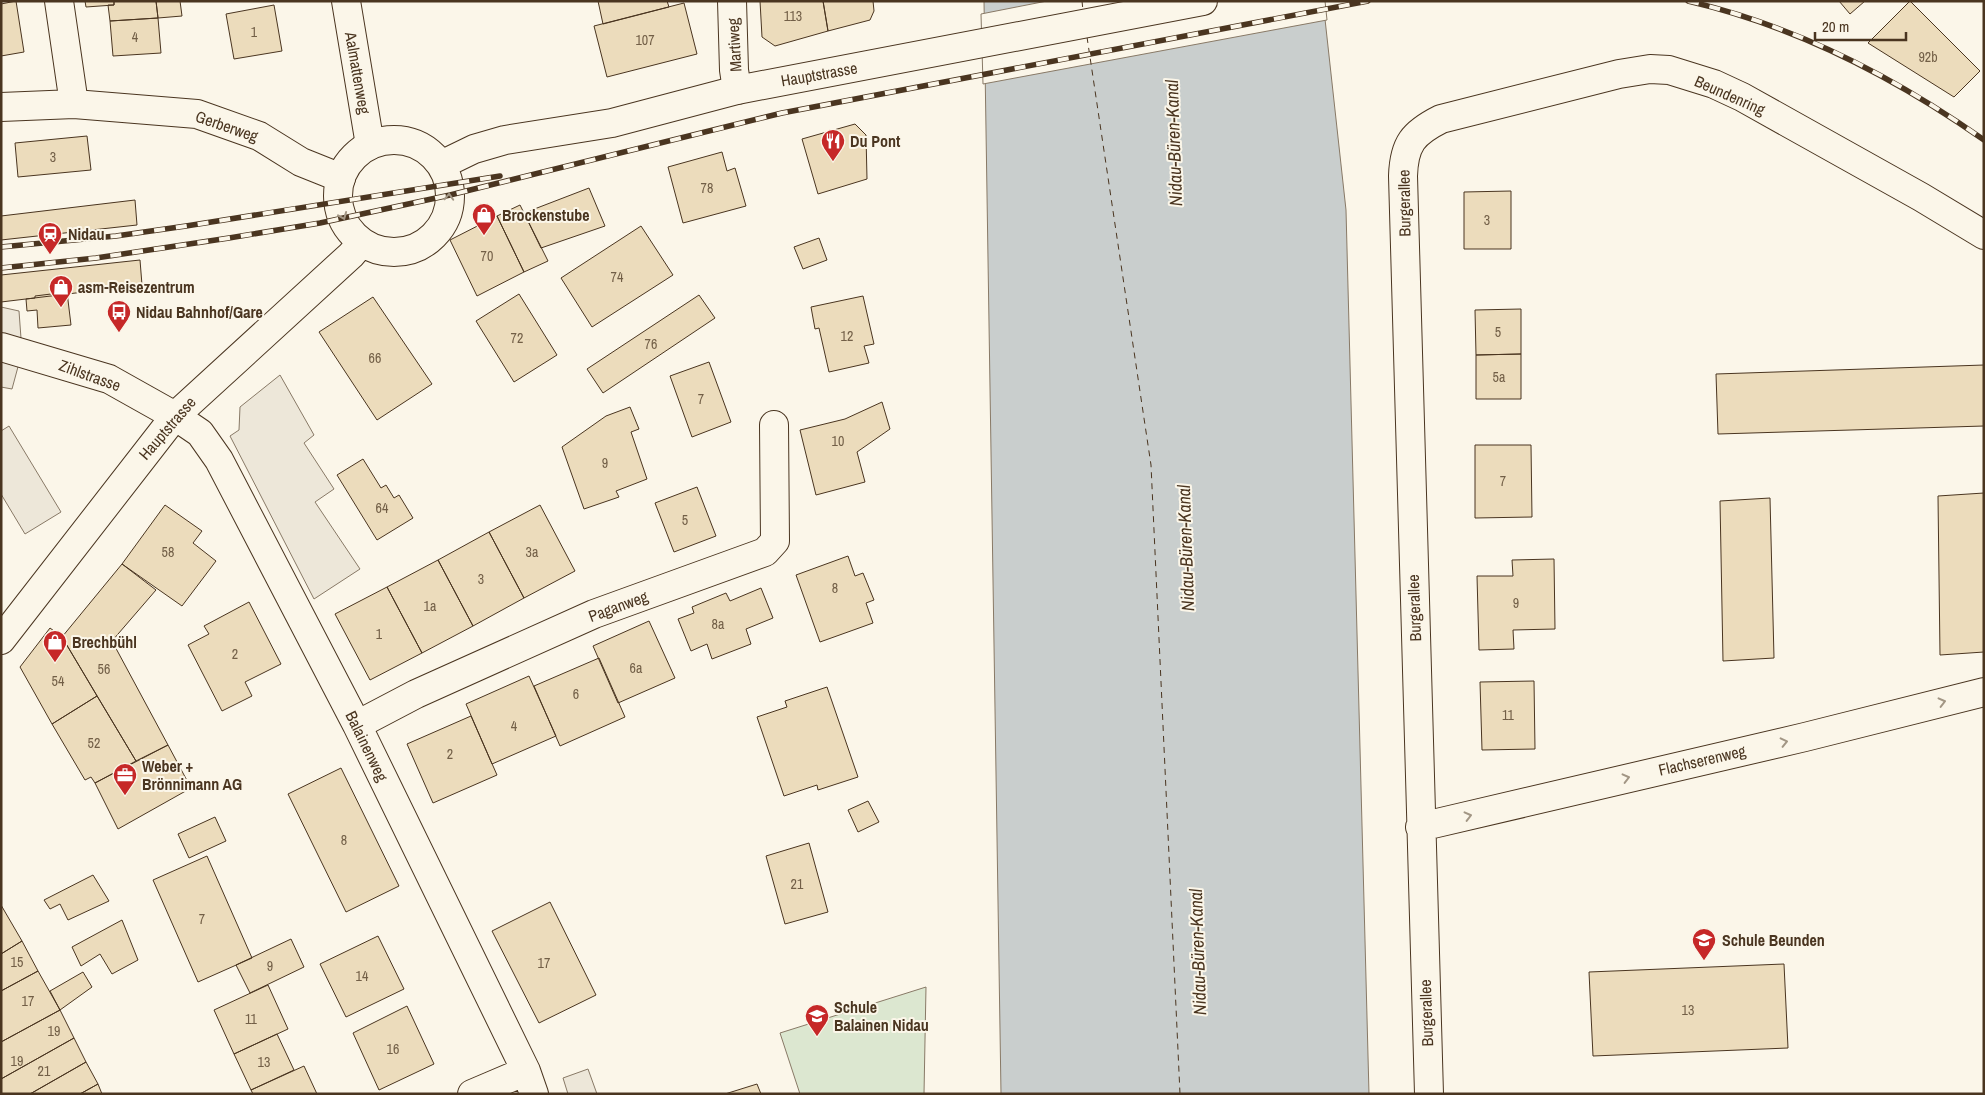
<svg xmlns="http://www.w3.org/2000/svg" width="1985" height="1095" font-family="'Archivo Narrow',sans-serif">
<rect width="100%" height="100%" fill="#fbf6e9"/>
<path fill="#dce7d0" stroke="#887966" d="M926 987 924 1094H800L780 1033Z"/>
<path fill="#ede7d9" stroke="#887966" d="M1 307 19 311 22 352 12 389 1 387Z
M280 375 314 435 304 443 334 489 315 502 360 569 314 599 230 436 239 430 240 407Z
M9 426 61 512 25 534 1 494V431Z
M588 1069 597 1094H568L563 1078Z"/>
<path fill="#c9cecd" stroke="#887966" d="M984 1H1323L1346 210 1369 1094H1001Z"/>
<path fill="#fbf6e9" stroke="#887966" d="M1047 1H1325L1327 20 983 84 981 14Z"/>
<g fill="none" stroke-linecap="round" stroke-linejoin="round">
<path stroke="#4a3520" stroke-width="1" stroke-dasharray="6 5" stroke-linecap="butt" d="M1082 1 1083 11
M1087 37 1151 465 1180 1094"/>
</g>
<path fill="#ecdcbc" stroke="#4a3520" d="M16 1 24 52 1 56V4Z
M85 1H114V5L86 7Z
M114 1H156L158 18 110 21 108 5H114Z
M156 1H180L182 16 158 18Z
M598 1H667L669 7 603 24Z
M760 1H823L828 31 775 46 762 37Z
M823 1H873L874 11 870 20 828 31Z
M1839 1H1865L1850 14Z
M1910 1 1980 71 1954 97 1868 43Z
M684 3 697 54 607 77 594 26Z
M274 5 282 51 234 59 226 14Z
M158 18 161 53 113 56 110 21Z
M855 124 866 135 867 179 818 194 802 139Z
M87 136 91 170 18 177 15 143Z
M722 152 727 171 735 168 746 206 683 223 668 167Z
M589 188 605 226 541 248 524 213Z
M1511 191V249H1464V192Z
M135 200 137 225 1 240V216Z
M520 205 548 261 524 272 497 216Z
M497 216 524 272 477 296 450 240Z
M641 226 673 275 592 327 561 278Z
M819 238 827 260 803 269 794 247Z
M140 260 142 285 1 302V275Z
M67 292 71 325 38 328 37 310 27 311 26 299 35 298V296Z
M519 294 557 355 514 382 476 321Z
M699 295 715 318 603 393 587 369Z
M863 296 874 344 864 346 869 363 829 372 819 328 815 329 811 307Z
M373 297 432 384 377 420 319 332Z
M1521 309V354L1476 355 1475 310Z
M1521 354V399H1476V355Z
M709 362 731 422 692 437 670 376Z
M1984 365V426L1718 434 1716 374Z
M882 402 890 429 857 452 865 482 816 495 800 430 845 419Z
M630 407 639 429 631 432 647 479 616 491 619 497 584 509 562 447 606 416Z
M1475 445H1531L1532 517 1475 518Z
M363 459 381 488 386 485 394 498 399 495 413 518 377 540 337 475Z
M697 487 716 536 674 552 655 503Z
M1984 493V652L1940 655 1938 496Z
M1770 498 1774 658 1723 661 1720 501Z
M165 505 202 531 193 543 216 561 182 606 122 564Z
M540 505 575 571 524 598 489 532Z
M489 532 524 598 473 626 438 560Z
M848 556 855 576 863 573 874 600 866 603 873 623 820 642 796 575Z
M1554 559 1555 629 1513 630 1514 649 1479 650 1477 576H1513L1512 560Z
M438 560 473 626 422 653 387 587Z
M122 564 156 590 112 641 168 745 136 761 62 637Z
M387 587 422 653 370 680 335 614Z
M761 588 773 618 746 629 751 644 712 659 707 644 691 651 678 619 694 613 692 607 726 593 730 601Z
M249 602 281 664 245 682 252 696 222 711 188 645 209 634 204 626Z
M649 621 675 678 618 703 593 646Z
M50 628 62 637 97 696 52 724 20 667Z
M599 658 625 717 560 746 534 686Z
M529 676 556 736 492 764 466 704Z
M1534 681 1535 749 1482 750 1480 682Z
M827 687 858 777 818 790 817 785 784 796 757 717 787 707 785 701Z
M97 696 136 761 95 783 91 777 85 780 52 724Z
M471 716 497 775 433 803 407 744Z
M168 745 191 788 118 829 95 783Z
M341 768 399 886 346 912 288 794Z
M868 801 879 822 858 832 848 810Z
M215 817 226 841 189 858 178 834Z
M809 843 828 912 785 924 766 856Z
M207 856 252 958 198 982 153 880Z
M93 875 109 901 68 920 60 904 50 909 44 900Z
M550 902 596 995 539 1023 492 931Z
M1 905 22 941 1 954Z
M122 920 138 960 112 974 100 954 81 966 72 947Z
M378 936 404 989 346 1017 320 964Z
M291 939 304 967 250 993 236 965Z
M22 941 38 971 1 991V954Z
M1784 964 1788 1048 1593 1056 1589 972Z
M38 971 60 1010 1 1042V991Z
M83 972 92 987 60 1010 50 991Z
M268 985 288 1029 234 1054 214 1010Z
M407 1006 434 1064 379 1090 353 1033Z
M60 1010 74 1038 1 1079V1042Z
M277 1034 294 1070 251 1090 234 1054Z
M74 1038 86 1062 30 1094H1V1079Z
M86 1062 98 1084 80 1094H30Z
M304 1066 317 1094H253L251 1090Z
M98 1084 102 1094H80Z
M757 1084 761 1094H725Z"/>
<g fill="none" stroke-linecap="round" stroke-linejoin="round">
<g stroke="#4a3520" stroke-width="30">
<path id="minor" d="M59 1 74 104
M346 1 370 145
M732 1 734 70 737 90
M1 107 74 104 197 114 259 136 301 162 341 178
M1 347 109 379 175 416 200 433 219 460 357 725 526 1071 534 1094
M357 725 416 694 594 614 765 552 775 541 774 425
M1420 827 1805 737 1984 692
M472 1094 526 1071
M1429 1094 1403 176C1404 144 1413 133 1441 119L1619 74 1650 69 1669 70 1714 84 1742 97 1921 197 1984 235"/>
</g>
<g stroke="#4a3520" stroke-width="30">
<path id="secondary" d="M338 196a56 56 0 1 1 112 0a56 56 0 1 1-112 0Z
M441 165 474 149 505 140 612 123 737 90 1203 1
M1 640 175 416 351 255 362 242"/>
</g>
<use href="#minor" stroke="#fbf6e9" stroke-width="28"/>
<use href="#secondary" stroke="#fbf6e9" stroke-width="28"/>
<g stroke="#4a3520" stroke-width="5.5">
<path id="rail" d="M1688 1C1796 26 1893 76 1984 140
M1 247 116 236 186 226 500 176
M1 268 96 258 229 238 320 223 450 195 782 113 1368 1"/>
</g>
<use href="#rail" stroke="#fbf6e9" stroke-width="4" stroke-dasharray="11" stroke-linecap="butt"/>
</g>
<defs><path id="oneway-chevron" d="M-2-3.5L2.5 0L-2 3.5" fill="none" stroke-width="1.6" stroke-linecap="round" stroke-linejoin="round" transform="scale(1.25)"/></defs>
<g stroke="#a29684">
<use href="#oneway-chevron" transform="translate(449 197) rotate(-87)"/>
<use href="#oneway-chevron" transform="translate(343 216) rotate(68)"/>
<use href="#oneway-chevron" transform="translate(1942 702) rotate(-14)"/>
<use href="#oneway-chevron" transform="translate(1784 742) rotate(-13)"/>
<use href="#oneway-chevron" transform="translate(1626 778) rotate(-14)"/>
<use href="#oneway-chevron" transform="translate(1468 816) rotate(-14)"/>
</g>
<defs>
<g id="restaurant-pin" transform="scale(1.25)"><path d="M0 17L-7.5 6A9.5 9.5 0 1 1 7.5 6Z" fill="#c62828" stroke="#fbf6e9"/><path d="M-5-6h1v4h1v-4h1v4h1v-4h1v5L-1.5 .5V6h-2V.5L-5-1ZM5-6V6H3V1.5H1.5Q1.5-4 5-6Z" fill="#fff"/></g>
<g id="shop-pin" transform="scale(1.25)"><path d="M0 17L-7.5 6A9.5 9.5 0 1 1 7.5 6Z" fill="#c62828" stroke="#fbf6e9"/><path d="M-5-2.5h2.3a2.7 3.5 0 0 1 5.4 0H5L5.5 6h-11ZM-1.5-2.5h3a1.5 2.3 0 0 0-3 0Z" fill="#fff"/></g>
<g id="station-pin" transform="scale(1.25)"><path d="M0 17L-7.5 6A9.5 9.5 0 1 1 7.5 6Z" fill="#c62828" stroke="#fbf6e9"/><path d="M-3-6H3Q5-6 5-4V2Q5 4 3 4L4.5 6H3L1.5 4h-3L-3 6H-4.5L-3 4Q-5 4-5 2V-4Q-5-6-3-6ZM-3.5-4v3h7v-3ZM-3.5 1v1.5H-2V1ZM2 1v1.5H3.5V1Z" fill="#fff"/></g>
<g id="bus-pin" transform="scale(1.25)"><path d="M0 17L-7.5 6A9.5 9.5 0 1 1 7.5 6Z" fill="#c62828" stroke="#fbf6e9"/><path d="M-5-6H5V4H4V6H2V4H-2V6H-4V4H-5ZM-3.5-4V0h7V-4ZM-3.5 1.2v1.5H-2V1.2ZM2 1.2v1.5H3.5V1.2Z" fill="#fff"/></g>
<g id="office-pin" transform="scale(1.25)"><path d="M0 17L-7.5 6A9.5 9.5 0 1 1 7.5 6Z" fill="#c62828" stroke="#fbf6e9"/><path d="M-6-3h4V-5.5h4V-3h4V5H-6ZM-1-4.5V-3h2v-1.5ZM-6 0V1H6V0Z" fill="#fff"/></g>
<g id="school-pin" transform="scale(1.25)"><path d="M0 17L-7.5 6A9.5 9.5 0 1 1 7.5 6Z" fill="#c62828" stroke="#fbf6e9"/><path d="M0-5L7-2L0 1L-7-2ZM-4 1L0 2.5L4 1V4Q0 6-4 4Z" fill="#fff"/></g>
</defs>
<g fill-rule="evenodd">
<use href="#restaurant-pin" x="833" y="141"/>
<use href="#shop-pin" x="484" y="215"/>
<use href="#station-pin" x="50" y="234"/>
<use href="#shop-pin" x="61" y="287"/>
<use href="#bus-pin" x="119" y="312"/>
<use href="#shop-pin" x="55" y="642"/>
<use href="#office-pin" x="125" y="775"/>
<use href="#school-pin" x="1704" y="940"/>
<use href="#school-pin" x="817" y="1016"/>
</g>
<g text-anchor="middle" stroke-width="4" stroke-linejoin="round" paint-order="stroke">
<g font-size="14" fill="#725f47">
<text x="793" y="21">113</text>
<text x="254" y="37">1</text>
<text x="135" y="42">4</text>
<text x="645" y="45">107</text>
<text x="1928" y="62">92b</text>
<text x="53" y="162">3</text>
<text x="707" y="193">78</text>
<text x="1487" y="225">3</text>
<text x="487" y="261">70</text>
<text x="617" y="282">74</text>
<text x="1498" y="337">5</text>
<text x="847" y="341">12</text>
<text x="517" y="343">72</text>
<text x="651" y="349">76</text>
<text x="375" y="363">66</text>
<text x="1499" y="382">5a</text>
<text x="701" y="404">7</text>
<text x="838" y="446">10</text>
<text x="605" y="468">9</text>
<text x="1503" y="486">7</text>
<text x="382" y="513">64</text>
<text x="685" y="525">5</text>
<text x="168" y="557">58</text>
<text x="532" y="557">3a</text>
<text x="481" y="584">3</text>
<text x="835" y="593">8</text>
<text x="1516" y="608">9</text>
<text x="430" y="611">1a</text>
<text x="718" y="629">8a</text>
<text x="379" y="639">1</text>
<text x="235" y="659">2</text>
<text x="636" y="673">6a</text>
<text x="104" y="674">56</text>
<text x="58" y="686">54</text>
<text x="576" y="699">6</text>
<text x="1508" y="720">11</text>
<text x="514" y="731">4</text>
<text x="94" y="748">52</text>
<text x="450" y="759">2</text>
<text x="344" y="845">8</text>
<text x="797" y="889">21</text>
<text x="202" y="924">7</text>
<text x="17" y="967">15</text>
<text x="544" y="968">17</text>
<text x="270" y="971">9</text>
<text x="362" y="981">14</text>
<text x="28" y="1006">17</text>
<text x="1688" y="1015">13</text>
<text x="251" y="1024">11</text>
<text x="54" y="1036">19</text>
<text x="393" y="1054">16</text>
<text x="17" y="1066">19</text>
<text x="264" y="1067">13</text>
<text x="44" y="1076">21</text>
</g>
<g font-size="16" fill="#4a3520" stroke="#fbf6e9">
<text transform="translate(734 45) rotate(-93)" y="6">Martiweg</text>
<text transform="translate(358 73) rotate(80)" y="6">Aalmattenweg</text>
<text transform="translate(819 74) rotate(-10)" y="6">Hauptstrasse</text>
<text transform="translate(1730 95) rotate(24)" y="6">Beundenring</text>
<text transform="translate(227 126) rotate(19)" y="6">Gerberweg</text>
<text transform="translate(1404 203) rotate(-91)" y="6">Burgerallee</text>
<text transform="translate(90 375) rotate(20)" y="6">Zihlstrasse</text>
<text transform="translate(167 428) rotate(-49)" y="6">Hauptstrasse</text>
<text transform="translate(618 606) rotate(-20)" y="6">Paganweg</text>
<text transform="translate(1414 608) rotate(-92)" y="6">Burgerallee</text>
<text transform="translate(367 746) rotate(64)" y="6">Balainenweg</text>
<text transform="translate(1702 760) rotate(-13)" y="6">Flachserenweg</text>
<text transform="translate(1426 1013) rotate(-92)" y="6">Burgerallee</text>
</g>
<g font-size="16" font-weight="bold" fill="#4a3520" stroke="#fbf6e9" text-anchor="start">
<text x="850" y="147">Du Pont</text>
<text x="502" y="221">Brockenstube</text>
<text x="68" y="240">Nidau</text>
<text x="78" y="293">asm-Reisezentrum</text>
<text x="136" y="318">Nidau Bahnhof/Gare</text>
<text x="72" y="648">Brechbühl</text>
<text x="142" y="772">Weber +<tspan x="142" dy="18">Brönnimann AG</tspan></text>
<text x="1722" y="946">Schule Beunden</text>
<text x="834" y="1013">Schule<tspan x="834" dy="18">Balainen Nidau</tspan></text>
</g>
<g font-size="18" font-style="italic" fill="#4a3520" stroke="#fbf6e9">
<text transform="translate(1174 143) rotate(-92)" y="6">Nidau-Büren-Kanal</text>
<text transform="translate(1186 548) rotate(-92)" y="6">Nidau-Büren-Kanal</text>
<text transform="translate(1198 952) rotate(-92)" y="6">Nidau-Büren-Kanal</text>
</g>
</g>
<rect width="1985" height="1095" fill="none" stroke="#4a3520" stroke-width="5"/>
<path d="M1815 32v8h91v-8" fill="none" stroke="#4a3520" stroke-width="2.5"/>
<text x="1822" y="32" font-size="15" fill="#4a3520" stroke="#fbf6e9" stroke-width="4" paint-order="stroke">20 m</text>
</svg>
